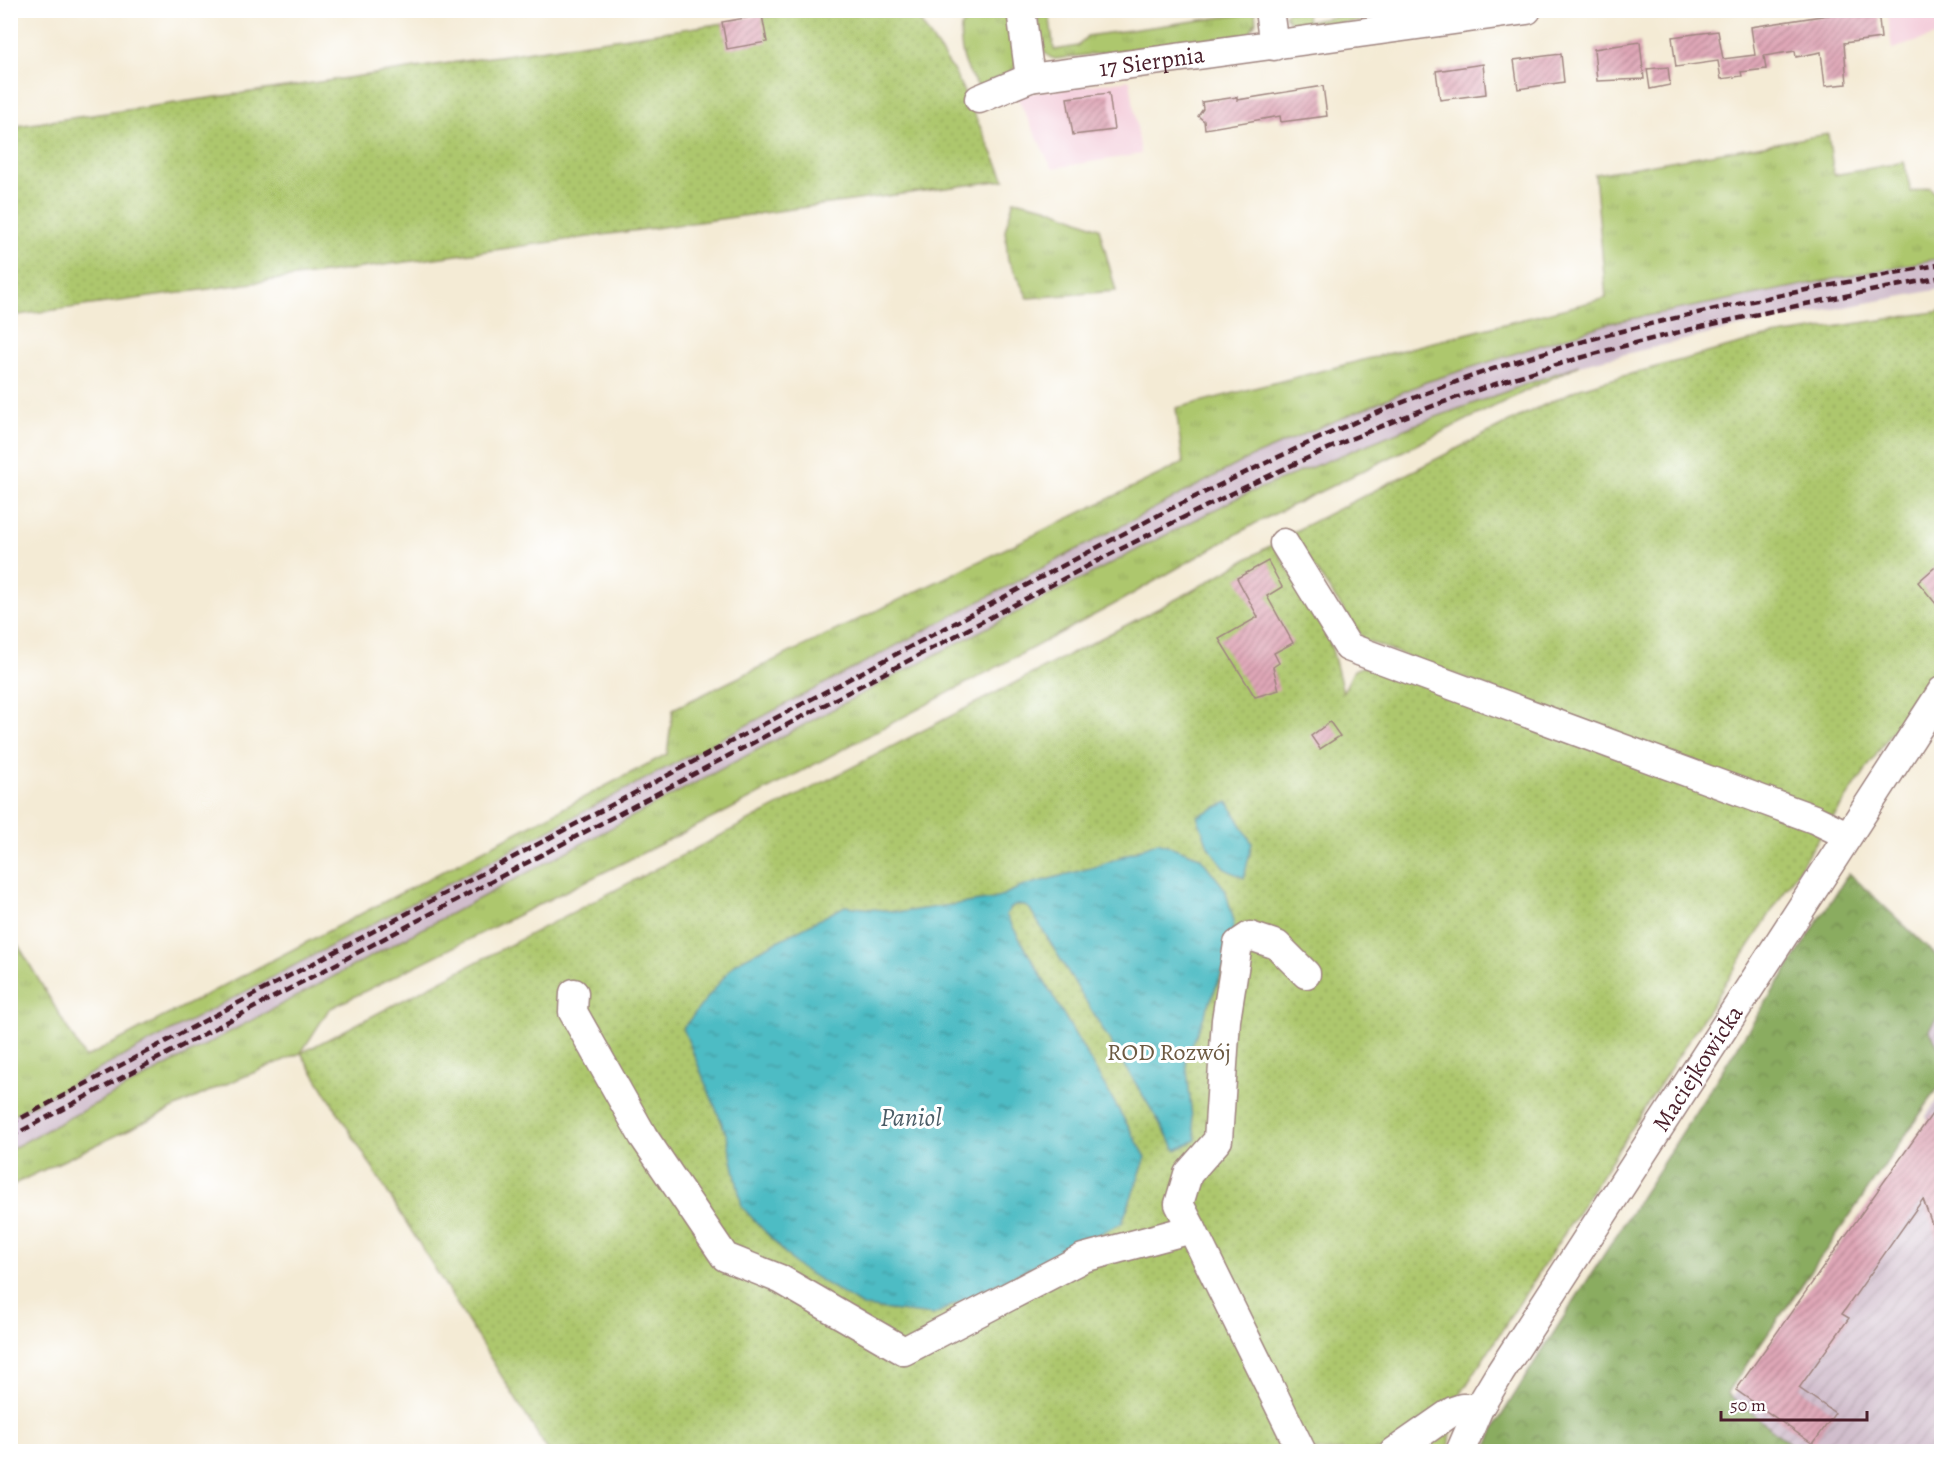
<svg xmlns="http://www.w3.org/2000/svg" width="1952" height="1462" font-family="Alegreya,serif">
<defs>
<pattern id="industrial-furrows" width="10" height="10" patternUnits="userSpaceOnUse" patternTransform="scale(1.5)"><rect width="10" height="10" fill="#d0bdcc"/><path d="M-1 1l2-2M0 10L10 0M9 11l2-2" fill="none" stroke="#b4a2af"/></pattern>
<pattern id="grass-tufts" width="24" height="20" patternUnits="userSpaceOnUse" patternTransform="scale(1.5)"><rect width="24" height="20" fill="#adc76d"/><path d="M3 7l-1-3M5 7V3M7 7l1-3M15 17l-1-3M17 17v-4M19 17l1-3" fill="none" stroke="#96aa5f"/></pattern>
<pattern id="forest-crowns" width="20" height="18" patternUnits="userSpaceOnUse" patternTransform="scale(1.5)"><rect width="20" height="18" fill="#8aac60"/><path d="M2 6a3 3 0 1 1 6 0M12 15a3 3 0 1 1 6 0" fill="none" stroke="#738b4f"/></pattern>
<pattern id="garden-dots" width="8" height="8" patternUnits="userSpaceOnUse" patternTransform="scale(1.5)"><rect width="8" height="8" fill="#adc76d"/><path d="M2 2h.1M6 6h.1" fill="none" stroke="#96aa5f" stroke-width="1.8" stroke-linecap="round"/></pattern>
<pattern id="water-ripples" width="26" height="14" patternUnits="userSpaceOnUse" patternTransform="scale(1.5)"><rect width="26" height="14" fill="#4ebcc4"/><path d="M2 4q2-2 4 0t4 0M15 11q2-2 4 0t4 0" fill="none" stroke="#43989f"/></pattern>
<pattern id="building-hatch" width="6" height="6" patternUnits="userSpaceOnUse" patternTransform="scale(1.5)"><rect width="6" height="6" fill="#dfa7b7"/><path d="M-1 1l2-2M0 6l6-6M5 7l2-2" fill="none" stroke="#b78795"/></pattern>
</defs>
<rect width="100%" height="100%" fill="#fff"/>
<filter id="ink" filterUnits="userSpaceOnUse"><feTurbulence type="fractalNoise" baseFrequency=".0167" numOctaves="2"/><feDisplacementMap in="SourceGraphic" scale="12" xChannelSelector="R" yChannelSelector="G"/><feConvolveMatrix kernelMatrix="1 2 1 2 8 2 1 2 1" color-interpolation-filters="sRGB"/></filter>
<filter id="wash" filterUnits="userSpaceOnUse"><feTurbulence type="fractalNoise" baseFrequency=".008" numOctaves="4" result="noise"/><feDisplacementMap in="SourceGraphic" scale="24" xChannelSelector="R" yChannelSelector="G"/><feGaussianBlur stdDeviation="1.35" result="paint"/><feColorMatrix in="noise" values="0 0 0 0 0 0 0 0 0 0 0 0 0 0 0 0 0 1.4 0 .05"/><feComposite in="paint" operator="in"/></filter>
<g filter="url(#wash)">
<rect width="100%" height="100%" fill="#f4ebd5"/>
<path fill="#f4cfdc" d="M1887 11H1941V34L1892 49Z
M1130 80 1141 154 1053 168 1051 166 1016 95Z"/>
<path fill="url(#industrial-furrows)" d="M1941 1012V1053L1929 1029Z
M1941 1095V1451H1799L1732 1397 1928 1120 1925 1117Z"/>
<path fill="#d0bdcc" d="M1941 258V289L1739 327 1579 365 1417 424 925 660 11 1149V1116L1251 457 1426 382 1610 323Z"/>
<path fill="url(#grass-tufts)" stroke="#7c734c" stroke-width="1.5" d="M973 11H1012L1017 60 1014 70 979 87C965 70 959 49 961 27L974 14Z
M1245 11H1255L1256 22 1249 34 1055 59C1037 55 1039 32 1038 17L1049 12 1054 50 1078 46 1087 36 1245 14Z
M1289 11H1306L1308 21 1368 12V11H1463L1299 27C1292 26 1288 21 1285 14Z
M1828 134 1834 175 1904 162 1911 192 1930 187 1941 202V258L1610 323 1426 382 1251 457 11 1116V936L20 948 85 1058 667 754 673 709 1183 463 1176 408 1606 298 1595 174Z
M1014 200 1046 207 1099 228 1116 291 1028 298 1008 260 1005 230Z
M1579 365 1256 523 1113 605 729 810 329 1009 301 1053 212 1090 18 1182 11 1187V1149L925 660 1239 497 1417 424Z
M1443 1426 1451 1430 1449 1451 1408 1452Z"/>
<path fill="url(#forest-crowns)" stroke="#6a6646" stroke-width="1.5" d="M1849 873 1941 960V1012L1929 1029 1941 1053V1084L1727 1393 1799 1451H1485L1497 1423 1531 1368Z"/>
<path fill="url(#garden-dots)" stroke="#7c734c" stroke-width="1.5" d="M806 11H913L955 73 1005 180 11 316 10 127Z
M1941 311V660L1833 818 1364 640 1291 533 1519 417 1580 388 1765 337Z
M1273 544 1329 638 1343 692 1354 670 1374 662 1824 830 1453 1406 1387 1451H548L301 1053 1190 592Z"/>
<path fill="url(#water-ripples)" stroke="#4c6e78" stroke-width="1.5" d="M1228 802 1252 843 1244 878 1225 869 1208 846 1197 816Z
M1158 842 1200 857 1225 889 1234 921 1230 953 1186 1060 1192 1118 1196 1140 1176 1150 1030 909C1020 902 1012 904 1006 915L1146 1157 1122 1223 933 1315 864 1307 797 1266 742 1207 727 1136 683 1028 735 963 845 906 902 912 994 899 1023 886 1098 866Z"/>
<g id="blocks">
<path fill="url(#building-hatch)" d="M1860 10H1878L1881 38 1844 43 1847 84 1825 86 1821 52 1796 57 1795 51 1764 56 1766 69 1741 72 1742 76 1721 79 1718 61 1676 67 1672 37 1718 31 1723 59 1755 55 1751 27Z
M762 15 767 42 727 49 722 22Z
M1640 42 1644 79 1597 81 1594 49Z
M1561 54 1564 82 1518 89 1514 60Z
M1483 64 1486 94 1440 100 1436 71Z
M1668 67 1670 85 1650 89 1647 69Z
M1323 86 1327 116 1281 122 1280 116 1205 129 1204 121 1198 116 1203 109 1202 102 1237 97V100Z
M1109 93 1114 130 1073 135 1067 98Z
M1268 561 1282 587 1267 596 1293 643 1274 653 1279 663 1273 667 1279 690 1255 697 1219 639 1258 617 1237 578Z
M1941 562V610L1918 582Z
M1330 722 1340 736 1320 749 1311 736Z
M1932 1114 1941 1120V1244H1939L1923 1199 1842 1314 1849 1318 1799 1388 1835 1413 1813 1444 1736 1390Z"/>
</g>
</g>
<g filter="url(#ink)">
<use href="#blocks" fill-opacity="0" stroke="#9f8580" stroke-width="1.5"/>
<g fill="none" stroke-linecap="round" stroke-linejoin="round">
<g stroke="#9f8580" stroke-width="31">
<g id="minor">
<path d="M1021 10 1030 78"/>
<path d="M1269 10 1274 46"/>
<path id="s1" d="M979 99 1030 78 1527 10"/>
<path d="M1284 543 1348 647 1814 819 1847 835"/>
<path d="M574 993 573 1012 643 1136 725 1257 780 1279 904 1351 1083 1258 1192 1229 1302 1452"/>
<path d="M1192 1229 1179 1204 1188 1174 1218 1140 1226 1020 1238 944 1250 936 1277 945 1306 974"/>
<path d="M1394 1452 1453 1411 1462 1408H1479"/>
<path id="s2" d="M1460 1452 1479 1408 1500 1373 1942 691"/>
</g>
</g>
<use href="#minor" stroke="#fff" stroke-width="28"/>
<path stroke="#4a1f2b" stroke-width="4.5" stroke-dasharray="9 4.5" stroke-linecap="butt" d="M10 1124 1168 510C1259 466 1350 421 1445 386 1605 326 1774 296 1942 264
M10 1137C287 990 564 843 841 696 929 650 1017 603 1105 557 1219 499 1334 441 1455 398 1613 341 1777 309 1942 277"/>
</g>
</g>
<g text-anchor="middle" stroke-width="6" stroke-linejoin="round" paint-order="stroke">
<g font-size="24" fill="#4a1f2b" stroke="#fff">
<text dy="8" stroke="none"><textPath href="#s1" startOffset="178">17 Sierpnia</textPath></text>
<text dy="8" stroke="none"><textPath href="#s2" startOffset="452">Maciejkowicka</textPath></text>
</g>
<g font-size="24" fill="#6d5a42" stroke="#fff">
<text x="1169" y="1060">ROD Rozwój</text>
</g>
<g font-size="26" font-style="italic" fill="#4c5e68" stroke="#fff">
<text x="911" y="1126">Paniol</text>
</g>
</g>
<rect width="1952" height="1462" fill="none" stroke="#fff" stroke-width="36"/>
<path d="M1721 1411v9h146v-9" fill="none" stroke="#4a1f2b" stroke-width="3"/>
<text x="1730" y="1411" font-size="18" fill="#4a1f2b" stroke="#ffffff" stroke-width="4.5" paint-order="stroke">50 m</text>
</svg>
